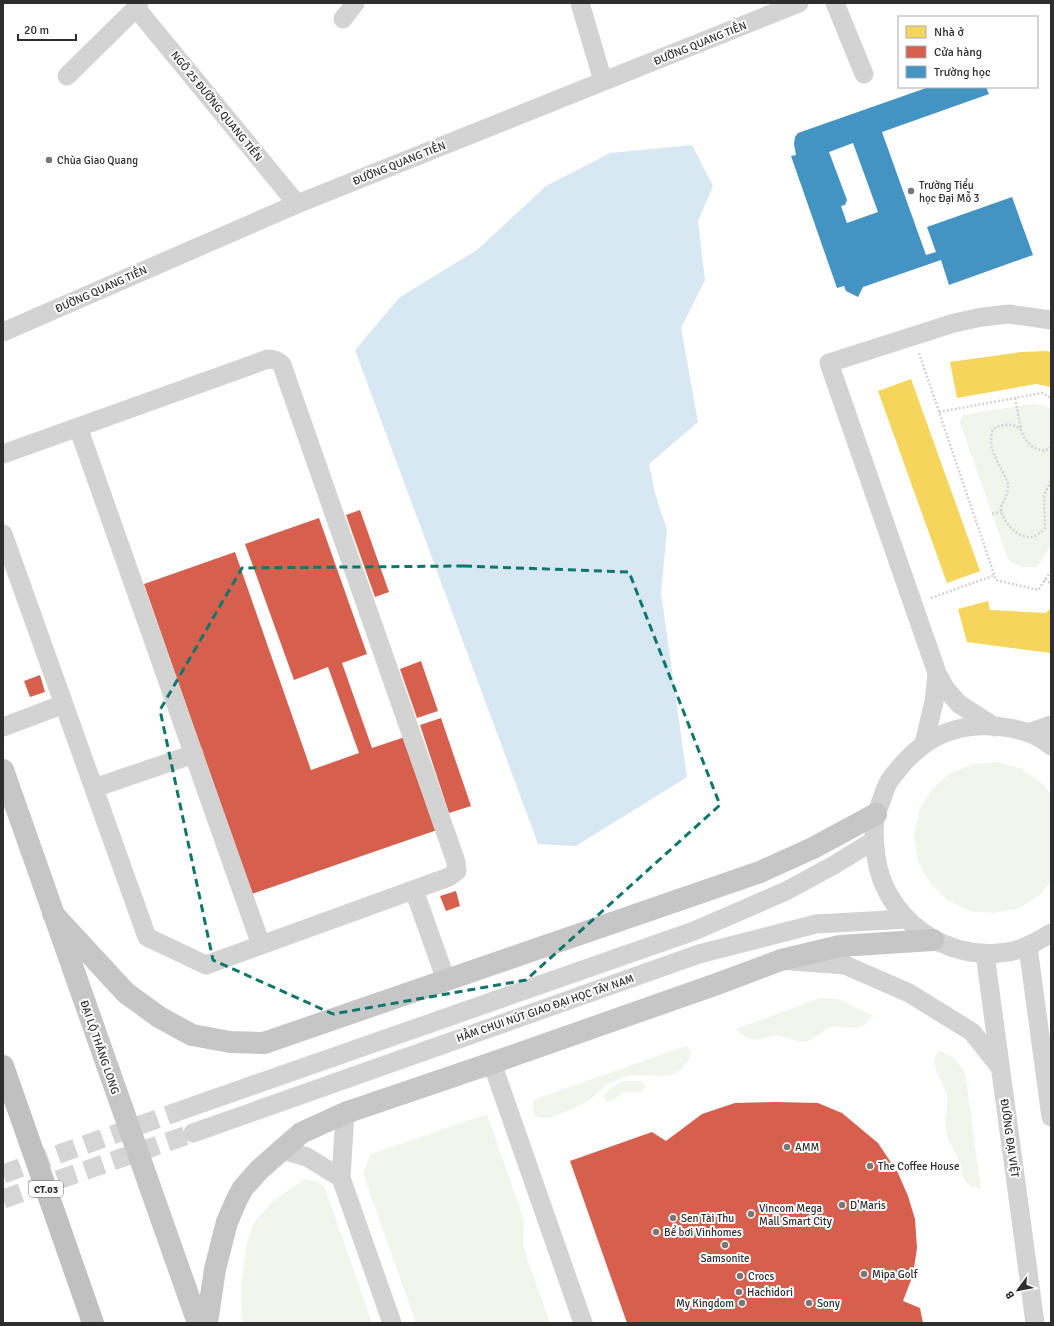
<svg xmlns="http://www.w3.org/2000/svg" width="1054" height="1326" font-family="Signika,sans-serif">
<rect width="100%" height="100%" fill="#fff"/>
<path fill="#f1f5ec" d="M1032 404 1041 405 1051 409V545L1038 566C1023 569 1019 568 1008 559L960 423 961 419 963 415Z
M998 762 1022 769 1042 783 1051 795V881L1040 895 1019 908 994 913 970 911 947 900 930 883 918 861 914 836 919 811 931 790 950 773 973 764Z
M820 998 838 999 872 1015C862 1036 849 1024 832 1027 823 1029 817 1038 808 1041 796 1044 786 1035 775 1036 767 1036 759 1041 751 1039 744 1037 740 1034 736 1029Z
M686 1046 691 1051C691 1057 688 1060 685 1065 670 1085 645 1070 625 1077 620 1079 615 1080 611 1083 602 1087 597 1094 589 1100 581 1106 554 1118 544 1118 541 1118 538 1117 535 1116L533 1112V1101L535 1099Z
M939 1050 953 1057 965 1072 981 1189C976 1188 971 1187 967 1183 961 1177 962 1169 959 1161 955 1150 947 1141 946 1130 944 1118 949 1107 947 1096 945 1084 932 1070 935 1059 935 1056 937 1053 939 1050Z
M623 1081H637L643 1082 646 1087 641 1092H623L612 1101 606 1102 604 1096 605 1094 617 1084Z
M487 1114 524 1220 523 1246 550 1323H416L363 1174 371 1154Z
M305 1179 317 1181 325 1188 372 1323H242L241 1288 246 1247 253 1224 273 1201Z"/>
<path fill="#d8e8f2" d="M692 145 713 186 698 221 705 280 681 328 698 422 649 464 655 493 667 530 661 593 687 777 576 846 538 844 355 350 400 297 477 250 546 186 610 153Z"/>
<path fill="#f6d55c" d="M1047 351 1051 352V387L1036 384 957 398 950 362 1021 352Z
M911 379 980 571 947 583 878 391Z
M988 601 990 610 1046 613 1051 608V653L967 642 958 609Z"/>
<path fill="#d6604d" d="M360 510 389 592 375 597 346 515Z
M319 518 367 654 342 663 372 748 405 737 437 830 252 894 144 584 235 552 311 770 359 753 328 667 294 680 245 544Z
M421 661 438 711 417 718 400 669Z
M40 675 45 692 30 697 24 681Z
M441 718 471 806 449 813 420 725Z
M456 891 460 906 446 911 440 896Z
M776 1102 818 1103 842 1113 878 1143 898 1173 908 1196 915 1219 917 1248 913 1275 903 1301 920 1308 923 1323H627L570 1161 652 1132 666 1141 702 1114 735 1103Z"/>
<path fill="#4393c3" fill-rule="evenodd" d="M929 87H986L989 94 882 132 926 255 936 252 927 227 1012 197 1033 255 949 285 941 260 863 287 858 297 846 291 844 286 837 288 791 156 796 155 794 144 795 137 798 133ZM853 143 878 212 847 223 841 206 845 205 847 200 829 152Z"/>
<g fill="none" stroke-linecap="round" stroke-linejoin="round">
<path stroke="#d5d5d5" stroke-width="19" stroke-dasharray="19 10" stroke-linecap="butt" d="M3 1174 185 1109
M3 1199 193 1133"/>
<path stroke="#d3d3d3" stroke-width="2.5" stroke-dasharray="2 2" stroke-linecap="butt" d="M919 353 996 580 1038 590 1051 571
M1015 398 1021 429
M939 412 1042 393 1051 398
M1051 447 1044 451C1035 449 1029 446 1024 437 1023 435 1022 431 1020 429 1013 422 1000 425 993 429 985 448 1002 466 1008 484 1008 489 1007 494 1005 499 1003 503 1001 505 1001 510 1003 522 1018 539 1032 537 1037 536 1041 532 1045 528L1044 495 1051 481
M992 514 1001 511
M1045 579 1051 584
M931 598 995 575"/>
<path stroke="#d3d3d3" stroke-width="19" d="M580 3 603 81
M835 3 864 74
M136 8 297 204
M343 19 355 3
M67 76 136 8 139 3
M3 332 297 204 799 3
M78 427 261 945
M3 454 268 359C274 359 278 360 282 365L456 862 457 871 449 877 206 965 147 937 3 534
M3 727 64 704
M995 727 959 704 945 688 937 673 829 363 954 323 982 317 1009 314 1051 320
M1028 733 1051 725
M924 743 934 702 937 673
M1051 746C1031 728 993 723 967 727 939 732 920 744 901 766 898 770 893 775 890 780 886 785 884 793 882 799 880 804 878 809 876 814 873 827 874 842 876 856 884 918 944 962 1007 952 1023 950 1037 942 1051 933
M94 788 194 754
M414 890 446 980
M1028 947 1051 1117
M985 954 1035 1323
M791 961 845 965 909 993 972 1032 1000 1067
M492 1063 583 1323
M185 1109 694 931 786 891 834 865 873 841
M345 1113 341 1178 392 1323
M193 1133 699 954 816 924 906 919
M282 1150 307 1157 341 1178"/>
<path stroke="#c6c6c6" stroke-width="22" d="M3 770 198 1323
M53 914 126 993 159 1017 192 1035 230 1042 264 1043 760 872 813 848 876 814
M207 1323 215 1269 227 1222 237 1199 243 1188 259 1170 301 1133 345 1113 492 1063 717 984 781 960 840 946 933 940"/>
<path stroke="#c0c0c0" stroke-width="22" d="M3 1066 93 1323"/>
</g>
<path fill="none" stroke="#0f766e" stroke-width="3" stroke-dasharray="8 5" stroke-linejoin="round" d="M464 566 629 572 720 805 526 980 333 1014 213 960 160 710 242 568Z"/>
<g fill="#777" stroke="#fff" stroke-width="1.5">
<circle cx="49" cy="160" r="4"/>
<circle cx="911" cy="191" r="4"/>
<circle cx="787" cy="1147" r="4"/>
<circle cx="870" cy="1166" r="4"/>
<circle cx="842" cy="1205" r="4"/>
<circle cx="751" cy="1214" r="4"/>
<circle cx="673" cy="1218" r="4"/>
<circle cx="656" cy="1232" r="4"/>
<circle cx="725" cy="1245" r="4"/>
<circle cx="864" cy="1274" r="4"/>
<circle cx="740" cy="1276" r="4"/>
<circle cx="739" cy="1292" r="4"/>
<circle cx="742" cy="1303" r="4"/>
<circle cx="809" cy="1303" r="4"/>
</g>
<g text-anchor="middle" stroke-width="4" stroke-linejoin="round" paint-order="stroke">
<rect fill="#fff" stroke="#6d6d6d" stroke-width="1" x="29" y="1181" width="34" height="16" rx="3"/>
<g font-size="10" font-weight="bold" fill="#2e2e2e">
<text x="46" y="1193">CT.03</text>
</g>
<g font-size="11" fill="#2e2e2e" stroke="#fff">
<text transform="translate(700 43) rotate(-22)" y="4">ĐƯỜNG QUANG TIẾN</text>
<text transform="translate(217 106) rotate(51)" y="4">NGÕ 25 ĐƯỜNG QUANG TIẾN</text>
<text transform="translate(399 163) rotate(-22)" y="4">ĐƯỜNG QUANG TIẾN</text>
<text transform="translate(101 289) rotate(-24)" y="4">ĐƯỜNG QUANG TIẾN</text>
<text transform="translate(545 1008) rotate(-19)" y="4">HẦM CHUI NÚT GIAO ĐẠI HỌC TÂY NAM</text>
<text transform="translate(100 1047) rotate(71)" y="4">ĐẠI LỘ THĂNG LONG</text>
<text transform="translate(1010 1138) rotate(82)" y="4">ĐƯỜNG ĐẠI VIỆT</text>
</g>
<g font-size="11" fill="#2e2e2e" stroke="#fff" text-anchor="start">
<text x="57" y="164">Chùa Giao Quang</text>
<text x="919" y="189">Trường Tiểu<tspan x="919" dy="13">học Đại Mỗ 3</tspan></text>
<text x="795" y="1151">AMM</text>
<text x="878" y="1170">The Coffee House</text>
<text x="850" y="1209">D'Maris</text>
<text x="759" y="1212">Vincom Mega<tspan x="759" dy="13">Mall Smart City</tspan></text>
<text x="681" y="1222">Sen Tài Thu</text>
<text x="664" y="1236">Bể bơi Vinhomes</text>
<text x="725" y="1262" text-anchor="middle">Samsonite</text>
<text x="872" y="1278">Mipa Golf</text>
<text x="748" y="1280">Crocs</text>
<text x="747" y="1296">Hachidori</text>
<text x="734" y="1307" text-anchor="end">My Kingdom</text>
<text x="817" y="1307">Sony</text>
</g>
</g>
<rect width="1054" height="1326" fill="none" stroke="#2e2e2e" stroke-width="8"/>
<rect x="898" y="16" width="140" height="72" fill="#ffffff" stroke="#ababab"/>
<rect x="906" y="26" width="20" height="12" fill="#f6d55c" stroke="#ababab"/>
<text x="934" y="36" font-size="12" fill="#2e2e2e">Nhà ở</text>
<rect x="906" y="46" width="20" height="12" fill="#d6604d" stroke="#ababab"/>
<text x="934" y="56" font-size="12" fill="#2e2e2e">Cửa hàng</text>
<rect x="906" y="66" width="20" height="12" fill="#4393c3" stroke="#ababab"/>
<text x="934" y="76" font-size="12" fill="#2e2e2e">Trường học</text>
<g transform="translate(1018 1290) rotate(238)" stroke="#ffffff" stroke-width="3" paint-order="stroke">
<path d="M0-3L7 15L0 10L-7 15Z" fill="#2e2e2e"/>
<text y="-6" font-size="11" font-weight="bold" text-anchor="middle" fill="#2e2e2e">B</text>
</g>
<path d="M18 34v6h58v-6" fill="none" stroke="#2e2e2e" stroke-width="2"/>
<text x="24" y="34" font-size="12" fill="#2e2e2e" stroke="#ffffff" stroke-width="3" paint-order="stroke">20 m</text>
</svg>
